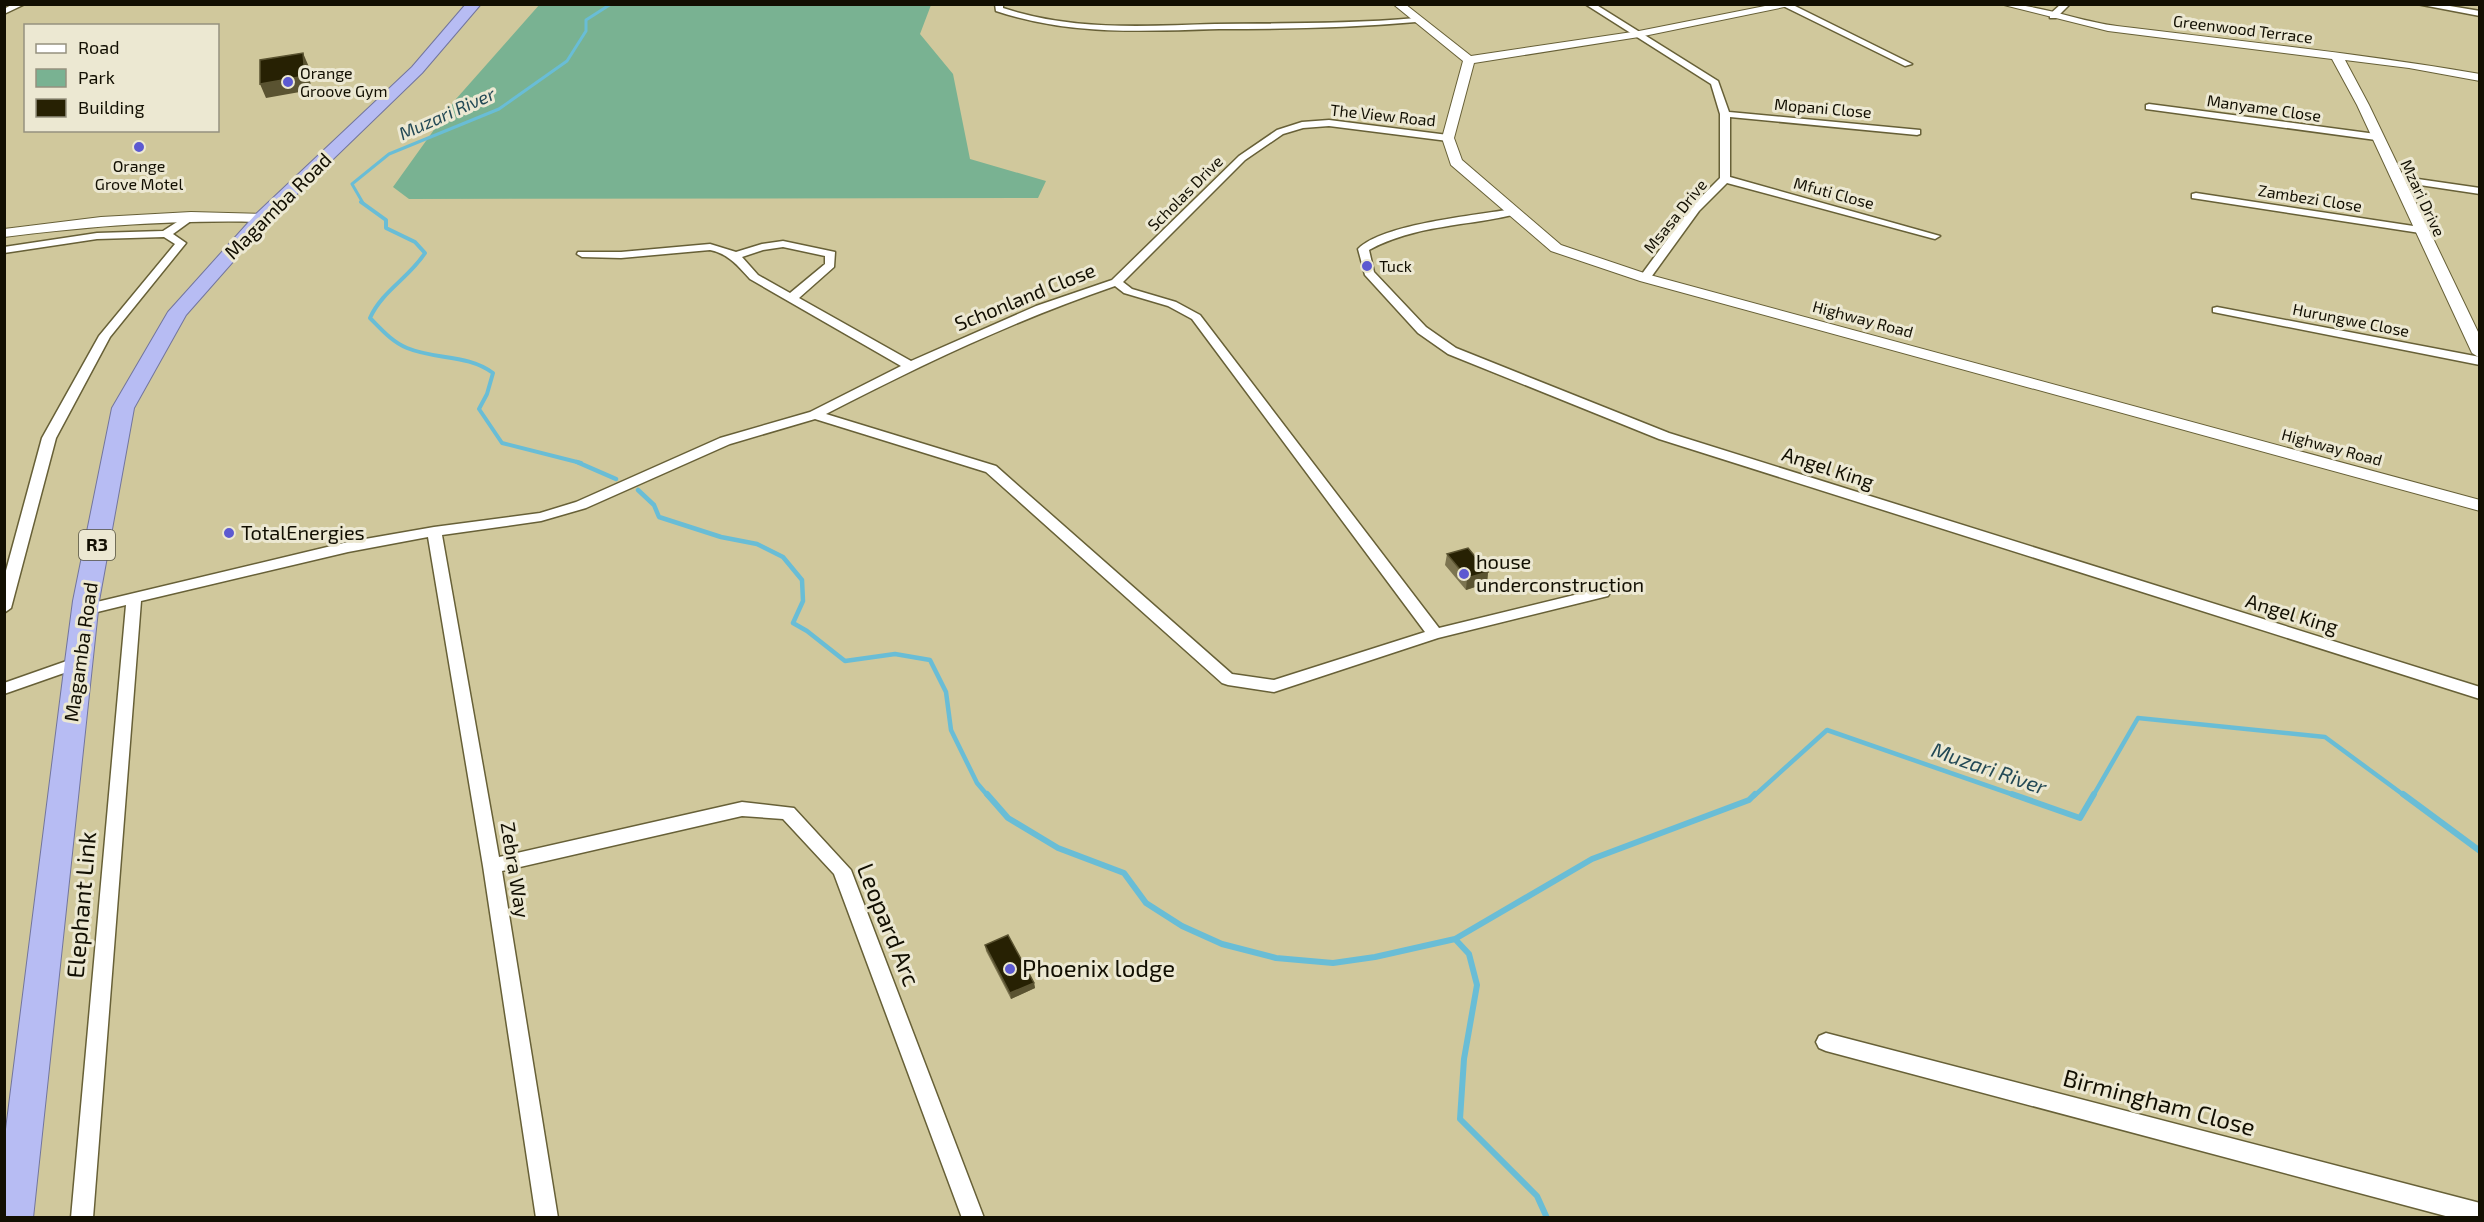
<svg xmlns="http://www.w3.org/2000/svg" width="2484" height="1222" font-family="'Exo 2',sans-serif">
<rect width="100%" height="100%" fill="#d0c89c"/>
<path fill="#79b292" d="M540 4 931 5 920 34 953 74 970 159 1046 181 1038 198 409 199 393 187 456 99Z"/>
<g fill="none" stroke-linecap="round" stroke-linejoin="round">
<path stroke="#69bdd6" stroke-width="3" d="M363 203 352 184 389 154 499 109 567 61 586 31V20L611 4"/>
<path stroke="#69bdd6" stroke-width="4" d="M361 202 386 220V228L415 242 425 253C409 278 382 291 370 318 381 329 392 342 407 348 436 360 467 354 493 373L487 394 479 409 502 443 581 463"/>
<path stroke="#69bdd6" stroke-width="4.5" d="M577 462 616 479
M638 490 654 505 659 517 721 537 757 544 783 557 802 580 803 601 793 623 807 631 845 661 895 654 930 660 946 692 951 730 977 783 988 796
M1754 796 1827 730 2017 796
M2093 796 2138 718 2325 737 2405 796"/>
<path stroke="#69bdd6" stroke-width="6" d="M987 794 1008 818 1058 848 1124 873 1146 903 1182 926 1222 944 1276 958 1333 963 1375 957 1455 939 1592 859 1749 800 1755 794
M2012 794 2080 818 2094 794
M2403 794 2480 851
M1455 939 1469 954 1477 985 1464 1059 1460 1119 1537 1196 1547 1218"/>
<g stroke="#676037" stroke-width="3">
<path id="minor" d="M13 4H25L4 14V9Z
M995 4H1003V8C1073 31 1143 26 1215 24 1282 23 1349 24 1416 18L1420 20 1416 22C1350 28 1285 29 1219 29 1141 31 1071 36 996 11Z
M1585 4H1595L1718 81 1729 112 1920 130V134L1917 135 1730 117V177L1940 236 1935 239 1931 238 1727 183 1699 211 1649 280H1641L1639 278 1691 207 1720 178V114L1711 84Z
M1779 4H1791L1912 64 1905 66Z
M2061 4H2070L2056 18H2050V14Z
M2417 4H2438L2480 11V16Z
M2149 104 2376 134 2381 137 2376 140 2146 109V105Z
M1329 120 1448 135 1453 138 1448 141 1329 126 1303 128 1283 134 1245 160 1123 282 1132 289 1176 302 1200 315 1439 628 1603 588 1608 590 1610 593 1608 596 1438 638 1274 692 1228 685 1222 683 986 472 815 419 730 444 586 508 541 521 442 535 499 857 742 802 794 808 851 870 984 1218H962L834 874 783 819 742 816 502 871 558 1218H536L483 866 428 537 348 552 141 601 93 1218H71L126 605 85 615 80 614 78 610 80 606 348 542 434 527 540 513 576 502 720 438 810 412 901 366 750 279C738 266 729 254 710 250L621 258 582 257 577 254 578 252H621L710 244 736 252 762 244 783 241 835 252 834 267 799 298 911 361 1036 306 1112 280 1239 156 1277 130 1302 122ZM783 247 825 256V264L790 293 758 275 742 257 763 250ZM1115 286 1124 293 1168 306 1192 319 1425 632 1274 680 1232 674 996 466 826 414C921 365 1013 321 1115 286Z
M2397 176 2480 188V194L2393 181V177Z
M2196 193 2420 227 2425 230 2420 233 2192 198V194Z
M1513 209 1518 212 1517 214C1468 226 1414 225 1369 250L1374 272 1426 327 1456 348 1669 433 2480 687V699L1659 439 1448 354 1418 333 1365 275 1358 249C1382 224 1477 215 1513 209Z
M191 213 196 216 195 218 173 234 186 243 110 337 56 438 11 608 4 613V578L42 438 99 336 175 244 164 237 97 239 4 253V247L97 233 163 231Z
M2217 307 2480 357V365L2213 312V308Z
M78 657 84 658 86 662 84 666 4 694V683Z
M1826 1033 2480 1203V1218H2453L1826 1051 1819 1048 1816 1042 1819 1036Z"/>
</g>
<g stroke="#676037" stroke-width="2">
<path id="tertiary" d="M1393 4H1405L1471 56 1639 31 1775 4H1799L1639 37 1474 63 1454 138 1462 160 1561 245 1650 275 2480 500V511L1640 281 1551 251 1451 165 1442 138 1463 61Z
M2000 4C2040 4 2077 21 2117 26 2238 41 2359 53 2480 74V81L2409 68 2345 60 2369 105 2480 336V358L2472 353 2357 105 2332 59 2108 31Z
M191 212 262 214 269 218 262 222C172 220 93 226 4 237V229L101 217Z"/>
</g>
<g stroke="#72759d" stroke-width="2">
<path id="trunk" d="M466 4H481L422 73 268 222 186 315 134 408 99 601 33 1218H4V1145L65 662 73 601 112 408 168 312 256 214 412 67Z"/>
</g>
<use href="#minor" fill="#fff" fill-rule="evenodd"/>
<use href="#tertiary" fill="#fff" fill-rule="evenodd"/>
<use href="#trunk" fill="#b7bcf3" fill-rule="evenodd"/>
</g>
<path fill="#7c7450" d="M1447 554 1488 572 1487 583 1466 590 1445 565Z
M985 945 1034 983 1035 988 1011 999 986 951Z"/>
<path fill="#5a5331" d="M303 53 309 67 311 90 266 98 260 84Z
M1488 572 1487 583 1466 590 1467 578Z
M1034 983 1035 988 1011 999 1010 993Z"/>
<path fill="#272103" stroke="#5a5331" stroke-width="1.5" d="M303 53 305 76 260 84V60Z
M1468 548 1488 572 1467 578 1447 554Z
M1008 935 1034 983 1010 993 985 945Z"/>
<g fill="#5c59d1" stroke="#ece8d2" stroke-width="2">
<circle cx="288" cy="82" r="6"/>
<circle cx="139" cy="147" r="6"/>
<circle cx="1367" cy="266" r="6"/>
<circle cx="229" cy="533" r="6"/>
<circle cx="1464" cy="574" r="6"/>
<circle cx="1010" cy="969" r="6"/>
</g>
<g text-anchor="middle" stroke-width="6" stroke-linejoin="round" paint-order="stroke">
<g font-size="16" fill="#120f02" stroke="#ece8d2">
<text transform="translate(2243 29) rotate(7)" y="6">Greenwood Terrace</text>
<text transform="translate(1823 108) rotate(5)" y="6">Mopani Close</text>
<text transform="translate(2264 108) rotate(8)" y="6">Manyame Close</text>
<text transform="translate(1383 115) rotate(6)" y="6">The View Road</text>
<text transform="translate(1185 193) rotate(-45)" y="6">Scholas Drive</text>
<text transform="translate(1834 193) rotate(15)" y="6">Mfuti Close</text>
<text transform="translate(2310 198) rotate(9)" y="6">Zambezi Close</text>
<text transform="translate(2423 198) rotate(65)" y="6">Mzari Drive</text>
<text transform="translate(1675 216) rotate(-51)" y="6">Msasa Drive</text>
<text transform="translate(1863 319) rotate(15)" y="6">Highway Road</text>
<text transform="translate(2351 320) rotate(11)" y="6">Hurungwe Close</text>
<text transform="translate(2332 447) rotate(15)" y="6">Highway Road</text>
</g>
<g font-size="16" fill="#120f02" stroke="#ece8d2" text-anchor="start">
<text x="300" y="79">Orange<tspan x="300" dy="18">Groove Gym</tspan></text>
<text x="139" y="172" text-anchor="middle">Orange<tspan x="139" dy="18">Grove Motel</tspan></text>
<text x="1379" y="272">Tuck</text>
</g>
<g font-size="18" font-style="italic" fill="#234955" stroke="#ece8d2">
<text transform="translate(447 114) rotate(-24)" y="6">Muzari River</text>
</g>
<rect fill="#ece8d2" stroke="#535040" stroke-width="1.5" x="79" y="530" width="36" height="30" rx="4.5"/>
<g font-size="18" font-weight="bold" fill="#120f02">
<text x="97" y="551">R3</text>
</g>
<g font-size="20" fill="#120f02" stroke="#ece8d2">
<text transform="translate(278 206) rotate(-45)" y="7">Magamba Road</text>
<text transform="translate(1025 297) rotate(-22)" y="7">Schonland Close</text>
<text transform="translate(1828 468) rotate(18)" y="7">Angel King</text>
<text transform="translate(2292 614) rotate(17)" y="7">Angel King</text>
<text transform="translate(81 652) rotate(-82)" y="7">Magamba Road</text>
<text transform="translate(515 870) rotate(81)" y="7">Zebra Way</text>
</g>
<g font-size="20" fill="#120f02" stroke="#ece8d2" text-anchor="start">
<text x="241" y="540">TotalEnergies</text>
<text x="1476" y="569">house<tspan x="1476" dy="23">underconstruction</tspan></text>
</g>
<g font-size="21" font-style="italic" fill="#234955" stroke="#ece8d2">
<text transform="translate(1989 769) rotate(19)" y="7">Muzari River</text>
</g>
<g font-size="24" fill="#120f02" stroke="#ece8d2">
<text transform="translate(82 905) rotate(-85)" y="8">Elephant Link</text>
<text transform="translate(888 925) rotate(68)" y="8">Leopard Arc</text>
<text transform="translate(2159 1103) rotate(15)" y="8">Birmingham Close</text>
</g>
<g font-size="24" fill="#120f02" stroke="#ece8d2" text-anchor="start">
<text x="1022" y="977">Phoenix lodge</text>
</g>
</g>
<rect width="2484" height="1222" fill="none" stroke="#120f02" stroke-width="12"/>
<rect x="24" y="24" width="195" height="108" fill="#ece8d2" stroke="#95917f" stroke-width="1.5"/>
<rect x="36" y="44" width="30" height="9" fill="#ffffff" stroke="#95917f" stroke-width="1.5"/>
<text x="78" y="54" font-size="18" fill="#120f02">Road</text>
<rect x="36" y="69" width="30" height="18" fill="#79b292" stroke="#95917f" stroke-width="1.5"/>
<text x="78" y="84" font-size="18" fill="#120f02">Park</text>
<rect x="36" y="99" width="30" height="18" fill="#272103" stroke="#95917f" stroke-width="1.5"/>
<text x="78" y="114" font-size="18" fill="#120f02">Building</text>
</svg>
